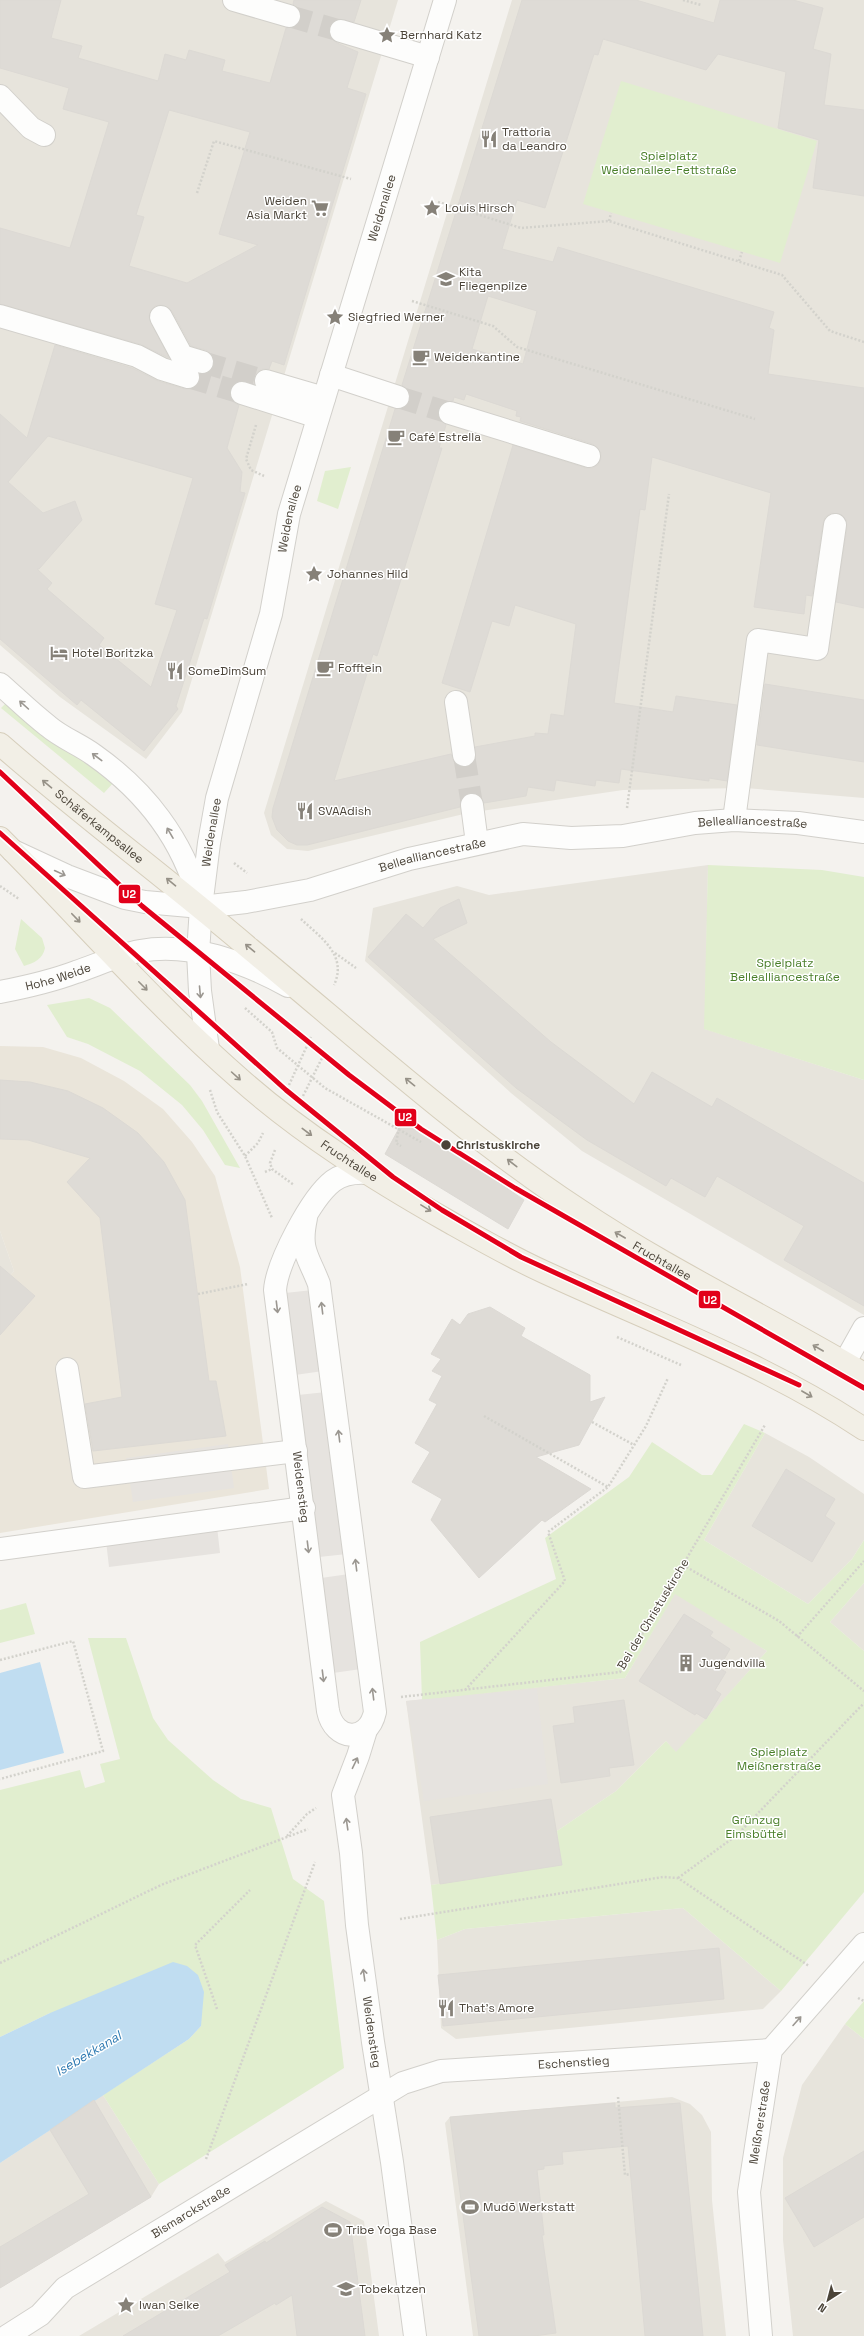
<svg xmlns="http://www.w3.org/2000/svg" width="864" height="2336" font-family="'Space Grotesk',sans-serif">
<rect width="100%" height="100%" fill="#f4f2ee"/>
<path fill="#e7e4dc" d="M0 0H398L182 712 146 759 60 697 0 645Z
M512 0H864V798L745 788 623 790 468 813 308 851 287 849 271 835 264 813Z
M708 865 705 1029 864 1080V1315L582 1151 511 1093 365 961 373 908 457 886 489 895Z
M0 1231 14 1271 0 1287Z
M765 1433 809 1457 864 1494V1540L852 1559 808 1604 704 1540Z
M864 1583V1651L830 1622Z
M675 1593 767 1651 676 1753 666 1741 616 1791 557 1831 562 1865 431 1885 406 1701 625 1678Z
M683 1908 781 1991 763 2009 456 2039 441 2028 437 1940 465 1929Z
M845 2024 864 2039V2336H793L783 2240V2158L802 2085Z
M103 2095 159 2184 151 2197 0 2288V2163Z
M672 2097 690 2104 702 2115 711 2132 712 2200 726 2336H473L445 2123 450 2117Z
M326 2201 364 2221 379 2336H79L218 2253 225 2262Z"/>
<path fill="#eae5da" d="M0 1046 43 1047 81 1058 124 1081 163 1109 192 1142 215 1176 240 1267 269 1489 0 1533V1287L14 1271 0 1231Z"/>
<path fill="#e1eecf" d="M621 81 817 141 780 263 583 204Z
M351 467 338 509 317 501 325 471Z
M6 703 114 782 104 793 1 708Z
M708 865 822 870 864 877V1080L704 1029Z
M21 919 42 938 45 948C43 959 34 963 24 966L15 949Z
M89 998 110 1008 190 1085 202 1101 240 1168 225 1165 203 1130 182 1105 140 1071 88 1044 67 1037 47 1005Z
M744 1424 765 1433 704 1540 808 1604 852 1559 864 1540V1583L830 1622 864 1651V1892L781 1991 683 1908 465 1929 437 1940 431 1885 561 1865 557 1831 616 1791 666 1741 676 1752 767 1651 675 1594 625 1678 422 1700 420 1642 556 1579 545 1538 629 1477 652 1442 702 1475H712Z
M26 1603 35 1634 0 1643V1610Z
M88 1638H126L153 1718 168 1740 213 1780 241 1799 271 1808 293 1879 324 1901 344 2068 159 2184 103 2095 189 2039 201 2026 50 2013 0 2037V1790L80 1770 85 1788 105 1782 100 1764 120 1759Z
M864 2001V2039L845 2024Z"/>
<path fill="#e6e3df" d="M313 1290 323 1371 295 1375 285 1293Z
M326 1392 347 1554 319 1557 298 1395Z
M228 1444 234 1488 133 1502 126 1458Z
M215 1509 220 1553 109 1567 104 1523Z
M349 1574 361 1669 333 1673 321 1578Z
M537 1689 548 1784 424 1801 406 1701Z"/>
<path fill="#c0ddf1" d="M40 1662 64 1753 0 1770V1673Z
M173 1962 187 1966 198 1975 204 1992 201 2026 189 2039 0 2163V2037L50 2013Z"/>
<path fill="#dedbd6" stroke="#dcd9d4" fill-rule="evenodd" d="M0 0H61L51 38 82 46 78 58 158 81 165 54 186 60 189 50 225 60 222 71 270 83 286 28 297 25 301 20V13L293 4 294 0H361L354 22 338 19 329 27V34L332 39 337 43 358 52 347 88 366 94 284 365 272 361 269 369H263L257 372 254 384 240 381 234 384 230 389V396L233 402 239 405 227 448 242 472 240 492 245 493 207 619 204 618 176 706 178 709 144 751 81 700 77 705 0 639V414L27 438 55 345 132 368 158 381 185 389H191L197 386 200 374 211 371 214 360 211 354 206 350 191 346 172 311 162 305 155 306 151 310 149 317 169 358 140 344 0 304V228L70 248 109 122 63 109 69 88 0 68ZM169 110 250 132 219 234 258 245 187 283 129 266 144 217 136 215ZM48 436 193 478 155 604 177 610 151 687 99 645 104 638 47 589 52 583 37 569H39L82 520 75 501 43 513 8 482Z
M522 0H636L714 23 720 0H793L823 8 813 49 831 54 824 105 864 110V196L813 188 819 140 778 128 786 72 718 54 706 70 603 39 598 55 594 54 545 208 517 200 502 249 553 262 558 247 774 312 769 328 774 330 768 374 864 388V608L836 602 847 527 846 520 842 515 831 513 825 517 823 523 812 596 806 595 804 614 754 607 771 493 652 457 645 510 640 509 614 703 673 712 676 696 737 705 727 781 709 778V781L621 769 619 783 596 780 595 786 556 780 554 791 528 787 526 796 484 803 477 794 470 793 461 800 460 807 307 845H297L288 841 277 830 272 817 273 808 395 409 406 407 410 401V394L402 385ZM488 296 537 311 523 364 472 349ZM466 394 517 411 516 416 521 417 520 421 593 444 601 453V459L598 465 592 468H586L513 445 442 683 470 692 492 621 509 626 515 605 576 624 564 716 551 714 548 734 535 733V736L475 747V760L466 767H460L455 763 451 754 334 781 373 654 377 656 442 448H439L446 425 438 416V409L442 404 453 401 454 397 464 400Z
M765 684 864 700V762L757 745Z
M459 899 467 923 433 939 551 1042 634 1104 652 1072 712 1107 717 1098 864 1183V1306L784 1260 804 1226 717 1176 705 1197 671 1178 666 1186 587 1140 516 1088 368 957 406 914 423 928 440 908Z
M0 1080 30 1082 68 1091 103 1108 138 1133 164 1162 185 1200 209 1381H216L226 1436 93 1451 85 1404 122 1397 100 1218 67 1182 90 1158 28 1140 0 1139Z
M403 1121 454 1152 524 1200 508 1229 385 1154Z
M0 1266 35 1296 0 1335Z
M490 1307 525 1328 521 1336 590 1375V1402L605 1397 579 1445 536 1457 591 1489 545 1522 542 1520 479 1578 431 1520 442 1499 412 1482 430 1452 415 1443 437 1404 429 1400 442 1376 432 1371 441 1359 431 1354 452 1319 460 1325 468 1314Z
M786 1469 835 1499 825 1516 835 1523 812 1562 752 1526Z
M684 1614 713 1632 710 1636 730 1649 719 1668 726 1672 715 1690 721 1694 706 1719 696 1713 695 1715 639 1681Z
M624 1700 634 1765 609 1768 610 1776 561 1783 553 1726 575 1723 573 1707Z
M551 1799 562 1865 440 1884 430 1817Z
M719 1948 724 1999 443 2026 438 1975Z
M94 2100 151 2197 0 2288V2247L89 2194 50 2130Z
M615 2103V2108L680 2103 703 2336H645L628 2146 562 2152 563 2164 544 2166V2169L537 2170 544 2235H542L556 2333 534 2336H479L450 2117Z
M864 2151V2217L814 2247 785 2198Z
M322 2207 350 2222 365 2336H297L292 2295 276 2305 275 2303 218 2336H123L230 2272 225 2265 265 2241 266 2243Z"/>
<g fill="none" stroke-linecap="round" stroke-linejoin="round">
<path stroke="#d2cfca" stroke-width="22" stroke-dasharray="22 11" stroke-linecap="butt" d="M289 16 341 31
M202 362 266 381
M188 377 242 393
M398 397 450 413
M464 755 472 805"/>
<g stroke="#d2d0cb" stroke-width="24">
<g id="minor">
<path d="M234 0 289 16"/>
<path d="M341 31 428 57"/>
<path d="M0 96 31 128 44 135"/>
<path d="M0 316 137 356 162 369 188 377"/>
<path d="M161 317 182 356 202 362"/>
<path d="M331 375 398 397"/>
<path d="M266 381 324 398"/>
<path d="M242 393 318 417"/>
<path d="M450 413 589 456"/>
<path d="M0 684C16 698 31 713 48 726 62 738 79 744 94 755 145 791 183 840 199 900"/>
<path d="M456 702 464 755"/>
<path d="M472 805 477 843"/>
<path d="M734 820 758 640 817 649 835 525"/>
<path id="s1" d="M13 851 67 876 125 898 145 902 201 907 246 902 310 890 409 859 523 834 571 838 623 836 695 823 734 820 798 823 864 832"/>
<path id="s2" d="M0 992C26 987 52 981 76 972 97 965 118 955 140 951 190 942 245 962 288 986"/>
<path id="s3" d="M208 1049 200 991 198 953 201 907 209 843 217 798 271 614 289 514 445 0"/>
<path d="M306 1218C299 1251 308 1255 319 1284L375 1712C368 1744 334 1741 328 1711L275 1290C277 1263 311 1198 333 1181 344 1173 356 1172 368 1173"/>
<path d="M845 1362 864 1328"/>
<path d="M67 1369 84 1477 296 1451"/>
<path d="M0 1549 304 1508"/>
<path id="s4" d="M366 1730 358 1756 343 1795 351 1853 357 1925 373 2042 392 2162 415 2336"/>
<path id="s5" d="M7 2336 40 2315 65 2288 403 2083 441 2071 771 2050"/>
<path id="s6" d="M761 2336 749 2192 771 2050 864 1944"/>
</g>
</g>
<g stroke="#d6cebb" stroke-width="24">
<g id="major">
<path id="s7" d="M0 744C81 815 168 879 250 949 358 1038 462 1133 579 1210 670 1271 770 1318 864 1374"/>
<path id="s8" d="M0 838C80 918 154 1004 240 1079 302 1134 374 1179 446 1220 478 1238 511 1257 544 1272 652 1322 765 1363 864 1429"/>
</g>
</g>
<path stroke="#d3d2cc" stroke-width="2.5" stroke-dasharray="2 2" stroke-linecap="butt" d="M683 0 701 5
M197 193 214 141 351 179
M438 202 521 228 609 221 782 275 830 331 864 342
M609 221 611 213
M739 261 742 252
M412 301 493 326 517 347 755 419
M256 425 246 459 251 470 264 476
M627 808 669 494
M234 863 247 873
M0 886 19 899
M301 919C320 937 348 955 334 985
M335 953 356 968
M245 1008 272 1032 277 1048 325 1088 421 1142
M289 1085 311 1037
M210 1090 217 1112 245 1156 272 1218
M303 1096 325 1052
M399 1128 396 1143 401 1146
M275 1150 270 1163 272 1169 294 1185
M245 1156 258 1143 263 1133
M265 1172 272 1169
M198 1294 248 1284
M617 1337 681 1365
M484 1416 608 1487
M592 1422 634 1445
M683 1565 779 1621 864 1691
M797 1637 864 1561
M0 1660 73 1641 103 1751 0 1779
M465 1690 565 1581 548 1532 608 1487 646 1426 668 1378
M401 1697 620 1672 765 1425
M287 1836 307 1814 316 1808
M678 1878 737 1835 864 1703
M400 1919 663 1877 678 1878 809 1966
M0 1963 161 1885 308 1829
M858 1998 864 2001
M217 2009 195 1945 250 1890
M618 2097 625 2175 630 2174
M206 2159 315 1862"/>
<use href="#minor" stroke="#fdfdfc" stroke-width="22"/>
<use href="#major" stroke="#f2efe6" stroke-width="22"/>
<g stroke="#fff" stroke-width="8">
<path id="metro-1" d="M0 772 142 906 349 1075 421 1129 515 1188 864 1388
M0 833 286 1090 393 1177 442 1210 521 1257 799 1385"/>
</g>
<use href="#metro-1" stroke="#e2001a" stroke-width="5"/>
</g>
<defs><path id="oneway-shaft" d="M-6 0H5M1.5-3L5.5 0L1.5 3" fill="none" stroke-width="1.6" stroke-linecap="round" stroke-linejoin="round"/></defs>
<g stroke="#9b9791">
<use href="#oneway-shaft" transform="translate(24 705) rotate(-138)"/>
<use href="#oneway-shaft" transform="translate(97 757) rotate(-143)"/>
<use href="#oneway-shaft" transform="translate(170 833) rotate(-120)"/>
<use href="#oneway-shaft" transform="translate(60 873) rotate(25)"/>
<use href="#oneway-shaft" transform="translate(200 992) rotate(85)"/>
<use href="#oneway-shaft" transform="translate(277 1307) rotate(83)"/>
<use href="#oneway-shaft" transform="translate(322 1308) rotate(-97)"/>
<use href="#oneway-shaft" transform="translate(339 1436) rotate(-97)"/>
<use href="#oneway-shaft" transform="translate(308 1547) rotate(83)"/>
<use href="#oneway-shaft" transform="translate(356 1565) rotate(-97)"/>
<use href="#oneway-shaft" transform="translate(323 1676) rotate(83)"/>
<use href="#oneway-shaft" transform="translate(373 1694) rotate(-97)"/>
<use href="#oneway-shaft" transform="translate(355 1763) rotate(-64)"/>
<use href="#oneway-shaft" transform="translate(347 1824) rotate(-98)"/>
<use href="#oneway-shaft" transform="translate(364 1975) rotate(-98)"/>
<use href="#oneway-shaft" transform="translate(797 2021) rotate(-48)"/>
</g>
<g stroke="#969187">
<use href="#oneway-shaft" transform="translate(47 784) rotate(-140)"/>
<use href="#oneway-shaft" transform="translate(171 882) rotate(-140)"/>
<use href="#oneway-shaft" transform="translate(76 918) rotate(46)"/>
<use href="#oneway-shaft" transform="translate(250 948) rotate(-140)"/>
<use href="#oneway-shaft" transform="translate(143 986) rotate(45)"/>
<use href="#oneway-shaft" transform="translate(236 1076) rotate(42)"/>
<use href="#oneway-shaft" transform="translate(410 1082) rotate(-141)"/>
<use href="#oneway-shaft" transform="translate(307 1132) rotate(37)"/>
<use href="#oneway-shaft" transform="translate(512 1163) rotate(-142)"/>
<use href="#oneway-shaft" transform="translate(426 1208) rotate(31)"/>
<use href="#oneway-shaft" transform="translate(620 1235) rotate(-150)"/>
<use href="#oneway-shaft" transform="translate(818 1348) rotate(-150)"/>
<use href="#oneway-shaft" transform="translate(807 1394) rotate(30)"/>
</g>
<defs>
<g id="sight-bare" transform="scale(1.38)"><path d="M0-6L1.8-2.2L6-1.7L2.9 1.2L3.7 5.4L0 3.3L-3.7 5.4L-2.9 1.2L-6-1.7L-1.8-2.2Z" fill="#868178" stroke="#fff" stroke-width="2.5" paint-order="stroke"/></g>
<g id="restaurant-bare" transform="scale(1.38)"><path d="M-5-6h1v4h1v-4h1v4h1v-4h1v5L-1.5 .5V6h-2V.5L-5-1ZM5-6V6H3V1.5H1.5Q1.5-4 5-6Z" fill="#868178" stroke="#fff" stroke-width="2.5" paint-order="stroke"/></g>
<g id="supermarket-bare" transform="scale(1.38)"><path d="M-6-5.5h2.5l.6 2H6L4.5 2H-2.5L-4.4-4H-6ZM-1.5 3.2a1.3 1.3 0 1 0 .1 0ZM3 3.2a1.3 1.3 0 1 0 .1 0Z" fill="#868178" stroke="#fff" stroke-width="2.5" paint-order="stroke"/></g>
<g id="school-bare" transform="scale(1.38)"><path d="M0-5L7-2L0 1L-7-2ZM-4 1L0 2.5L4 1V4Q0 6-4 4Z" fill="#868178" stroke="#fff" stroke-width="2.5" paint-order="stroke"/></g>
<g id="cafe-bare" transform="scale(1.38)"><path d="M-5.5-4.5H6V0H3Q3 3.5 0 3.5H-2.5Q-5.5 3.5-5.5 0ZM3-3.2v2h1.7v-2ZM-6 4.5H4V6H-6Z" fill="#868178" stroke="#fff" stroke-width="2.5" paint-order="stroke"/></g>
<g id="hotel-bare" transform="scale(1.38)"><path d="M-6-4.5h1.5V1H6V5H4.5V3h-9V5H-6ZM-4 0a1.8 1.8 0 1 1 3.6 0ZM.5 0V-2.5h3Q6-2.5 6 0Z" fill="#868178" stroke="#fff" stroke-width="2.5" paint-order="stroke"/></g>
<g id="building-bare" transform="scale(1.38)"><path d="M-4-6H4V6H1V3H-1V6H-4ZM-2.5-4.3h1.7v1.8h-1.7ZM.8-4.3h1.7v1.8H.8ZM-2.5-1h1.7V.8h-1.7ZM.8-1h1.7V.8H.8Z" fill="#868178" stroke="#fff" stroke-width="2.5" paint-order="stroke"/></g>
<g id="stadium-bare" transform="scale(1.38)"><path d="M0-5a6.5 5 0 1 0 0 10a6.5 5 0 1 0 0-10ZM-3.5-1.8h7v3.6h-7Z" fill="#868178" stroke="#fff" stroke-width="2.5" paint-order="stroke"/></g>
</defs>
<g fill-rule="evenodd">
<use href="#sight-bare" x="387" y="35"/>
<use href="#restaurant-bare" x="489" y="139"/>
<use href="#supermarket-bare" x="320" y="208"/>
<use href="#sight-bare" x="432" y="208"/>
<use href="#school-bare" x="446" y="279"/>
<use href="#sight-bare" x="335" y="317"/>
<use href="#cafe-bare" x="421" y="357"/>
<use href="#cafe-bare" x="396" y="437"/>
<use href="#sight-bare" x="314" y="574"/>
<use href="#hotel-bare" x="59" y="653"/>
<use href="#cafe-bare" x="325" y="668"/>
<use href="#restaurant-bare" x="175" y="671"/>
<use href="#restaurant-bare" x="305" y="811"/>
<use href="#building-bare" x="686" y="1663"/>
<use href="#restaurant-bare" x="446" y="2008"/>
<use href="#stadium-bare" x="470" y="2207"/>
<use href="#stadium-bare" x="333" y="2230"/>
<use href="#school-bare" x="346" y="2289"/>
<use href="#sight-bare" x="126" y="2305"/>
</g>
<circle fill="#4b4439" stroke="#fff" stroke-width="1.5" cx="446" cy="1145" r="5.5"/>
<g text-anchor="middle" stroke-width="3" stroke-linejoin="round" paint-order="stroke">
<g font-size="12" fill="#4b4439" stroke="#fff" text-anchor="start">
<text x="400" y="39">Bernhard Katz</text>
<text x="502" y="136">Trattoria<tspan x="502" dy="14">da Leandro</tspan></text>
<text x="307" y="205" text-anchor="end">Weiden<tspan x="307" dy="14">Asia Markt</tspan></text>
<text x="445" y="212">Louis Hirsch</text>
<text x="459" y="276">Kita<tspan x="459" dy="14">Fliegenpilze</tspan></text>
<text x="348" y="321">Siegfried Werner</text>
<text x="434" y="361">Weidenkantine</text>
<text x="409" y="441">Café Estrella</text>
<text x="327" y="578">Johannes Hild</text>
<text x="72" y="657">Hotel Boritzka</text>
<text x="338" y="672">Fofftein</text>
<text x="188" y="675">SomeDimSum</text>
<text x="318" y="815">SVAAdish</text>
<text x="699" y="1667">Jugendvilla</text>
<text x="459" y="2012">That's Amore</text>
<text x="483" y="2211">Mudō Werkstatt</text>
<text x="346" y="2234">Tribe Yoga Base</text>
<text x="359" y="2293">Tobekatzen</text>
<text x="139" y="2309">Iwan Selke</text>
</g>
<g font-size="12" fill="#4a7f2a" stroke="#fff">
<text x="669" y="160">Spielplatz<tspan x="669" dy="14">Weidenallee-Fettstraße</tspan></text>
<text x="785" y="967">Spielplatz<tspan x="785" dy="14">Bellealliancestraße</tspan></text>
<text x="779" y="1756">Spielplatz<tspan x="779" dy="14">Meißnerstraße</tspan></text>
<text x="756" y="1824">Grünzug<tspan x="756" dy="14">Eimsbüttel</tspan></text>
</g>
<g font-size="12" fill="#4b4439" stroke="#fff">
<text dy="4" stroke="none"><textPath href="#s3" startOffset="866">Weidenallee</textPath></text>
<text dy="4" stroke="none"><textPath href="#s3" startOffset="542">Weidenallee</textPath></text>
<text dy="4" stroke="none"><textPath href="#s1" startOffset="760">Bellealliancestraße</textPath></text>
<text dy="4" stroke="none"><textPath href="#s7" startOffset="129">Schäferkampsallee</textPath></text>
<text dy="4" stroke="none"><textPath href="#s3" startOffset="218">Weidenallee</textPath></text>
<text dy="4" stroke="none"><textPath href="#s1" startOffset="436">Bellealliancestraße</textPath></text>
<text dy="4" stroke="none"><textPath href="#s2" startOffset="60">Hohe Weide</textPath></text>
<text dy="4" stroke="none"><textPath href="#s8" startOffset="477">Fruchtallee</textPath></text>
<text dy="4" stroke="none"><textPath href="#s7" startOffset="841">Fruchtallee</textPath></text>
<text transform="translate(301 1487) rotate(83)" y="4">Weidenstieg</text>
<text transform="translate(653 1614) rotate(-59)" y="4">Bei der Christuskirche</text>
<text dy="4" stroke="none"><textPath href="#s4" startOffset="308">Weidenstieg</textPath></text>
<text dy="4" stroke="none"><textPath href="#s5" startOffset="644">Eschenstieg</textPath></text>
<text dy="4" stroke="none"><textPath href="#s6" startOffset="215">Meißnerstraße</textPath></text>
<text dy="4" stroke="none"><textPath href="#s5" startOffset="223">Bismarckstraße</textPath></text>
</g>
<g font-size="12" font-weight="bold" fill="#4b4439" stroke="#fff" text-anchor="start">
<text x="456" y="1149">Christuskirche</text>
</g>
<g font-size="13" font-style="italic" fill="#2e7ab2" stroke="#fff">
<text transform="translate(88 2053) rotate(-31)" y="5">Isebekkanal</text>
</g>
</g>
<g stroke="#fff" stroke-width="1.5">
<rect x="118" y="884" width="23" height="20" rx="4" fill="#e2001a"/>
<rect x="394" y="1108" width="23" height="19" rx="4" fill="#e2001a"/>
<rect x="698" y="1290" width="23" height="19" rx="4" fill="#e2001a"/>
</g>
<g font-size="11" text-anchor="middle" font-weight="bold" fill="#fff">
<text x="129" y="898">U2</text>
<text x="405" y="1121">U2</text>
<text x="710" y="1304">U2</text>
</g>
<g transform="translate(828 2300) rotate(216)" stroke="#ffffff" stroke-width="3" paint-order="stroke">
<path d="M0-3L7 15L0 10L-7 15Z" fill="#4b4439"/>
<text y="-6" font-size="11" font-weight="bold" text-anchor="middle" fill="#4b4439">N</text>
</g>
</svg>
